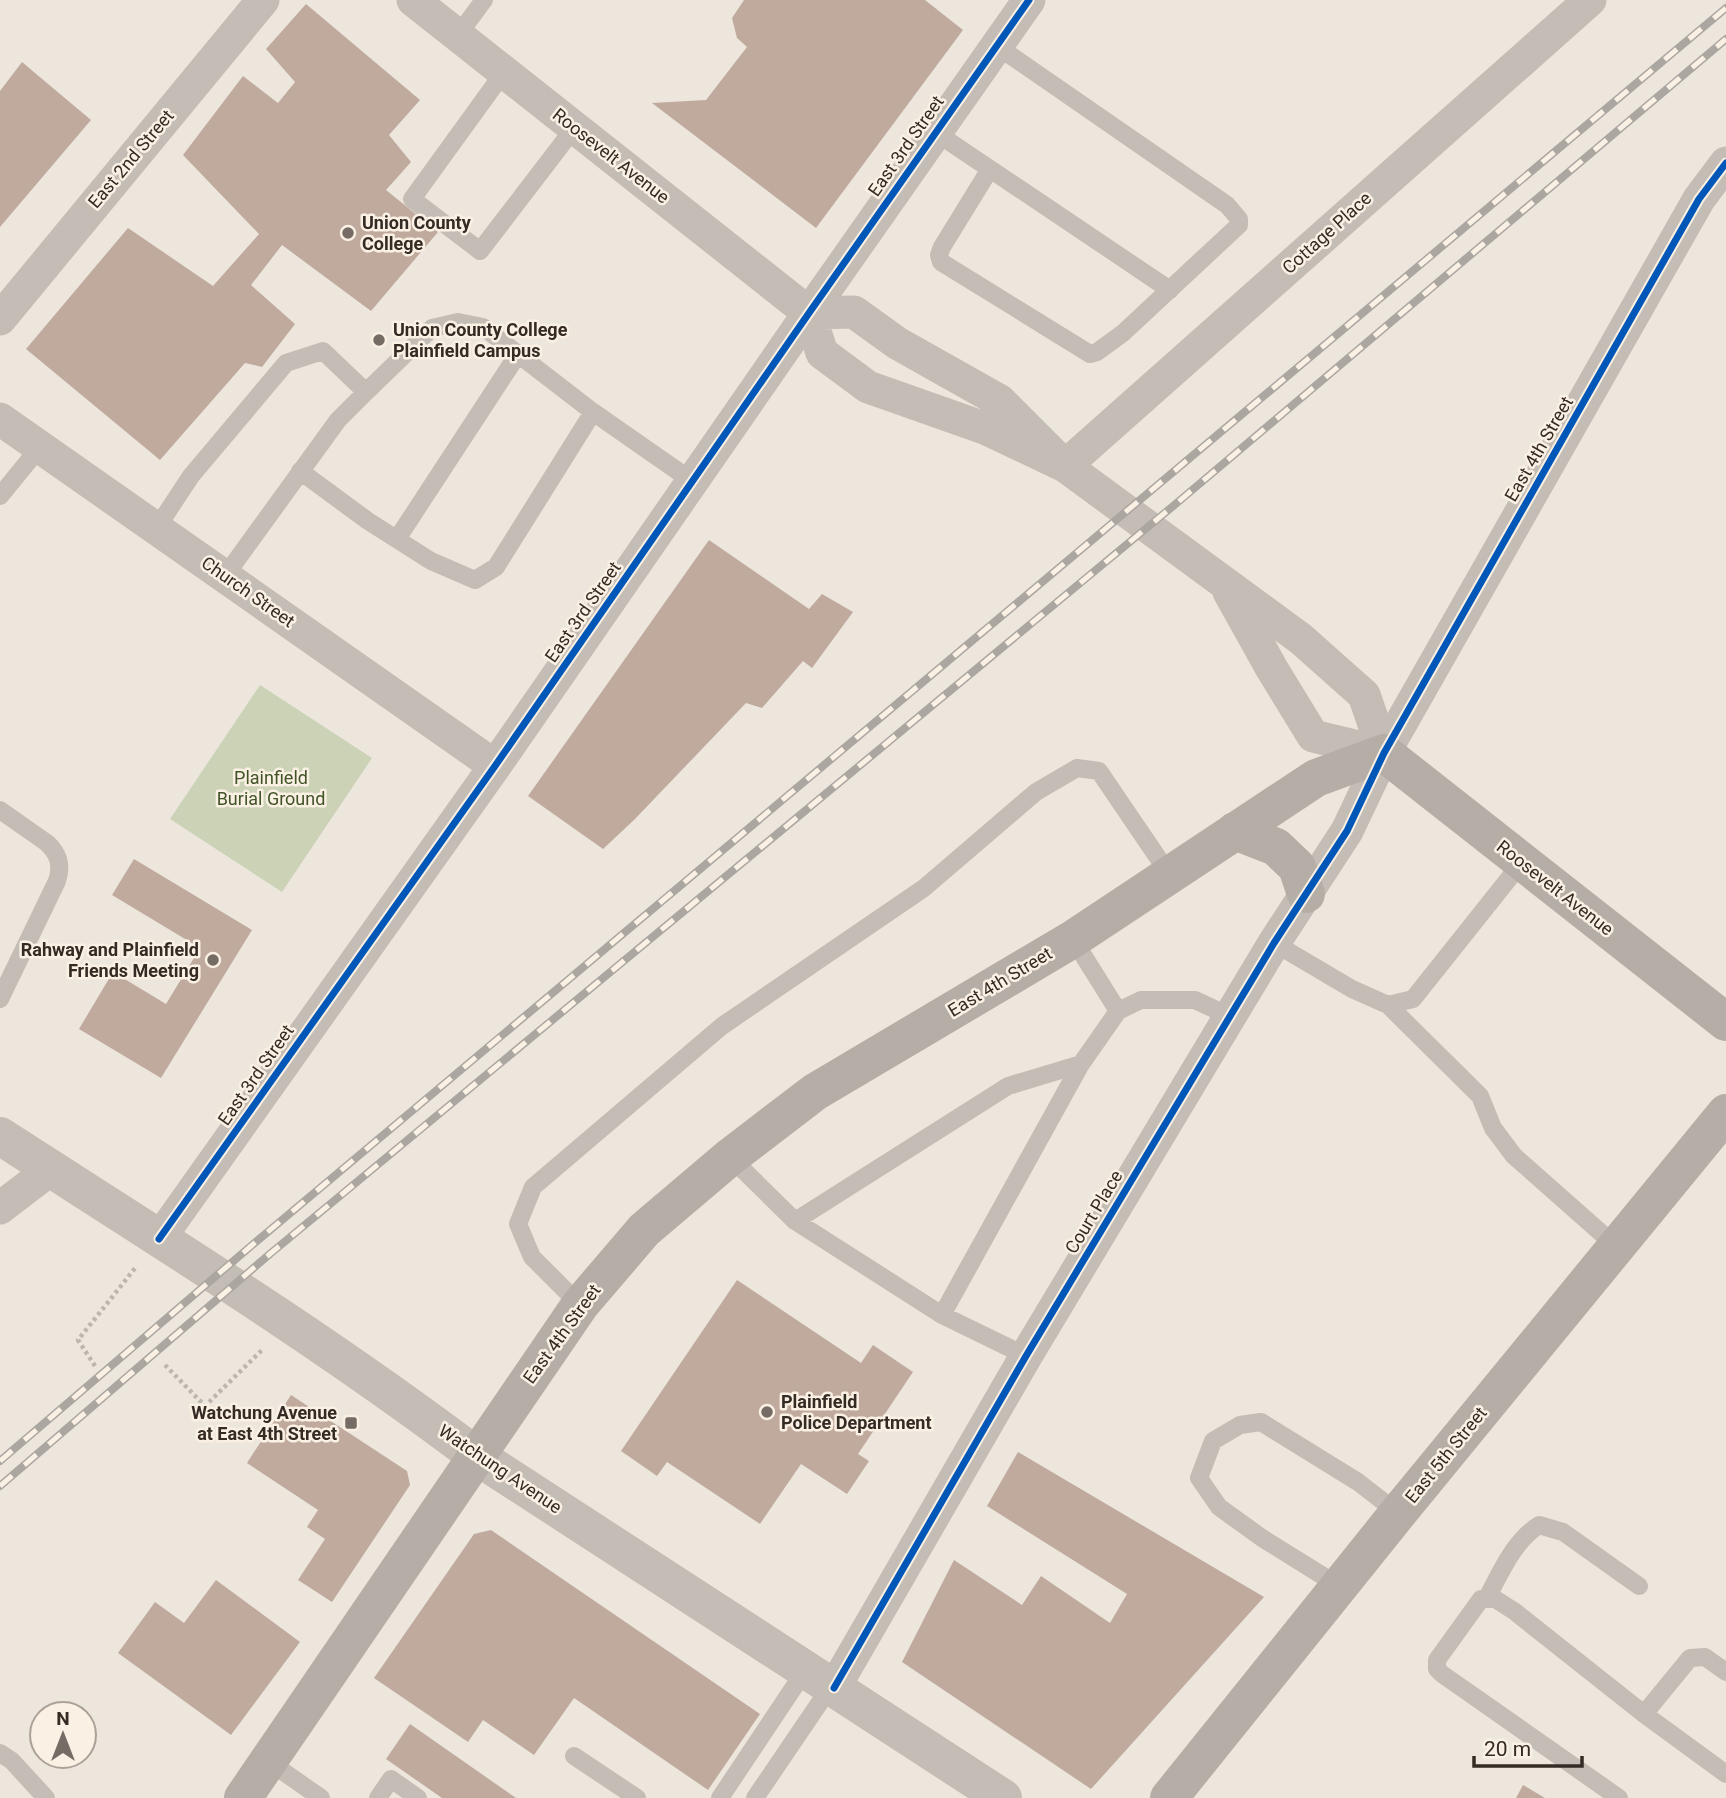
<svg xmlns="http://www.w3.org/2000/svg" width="1726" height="1798" font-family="Roboto,sans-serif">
<rect width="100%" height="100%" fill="#ece6dd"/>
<path fill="#cbd2b6" d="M260 685 372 758 282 892 170 819Z"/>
<path fill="#c0aa9e" d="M744 0H925L963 30 816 228 652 103 706 100 747 47 737 38 732 18Z
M306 4 420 100 389 135 411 162 386 190 438 232 371 311 282 245 251 285 295 324 262 367 245 363 160 460 26 349 128 228 213 286 259 234 183 155 243 76 278 103 295 82 266 49Z
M22 62 91 120 0 227V91Z
M709 540 809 609 822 594 853 612 812 668 803 661 762 708 746 703 634 820 603 849 528 796Z
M134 859 252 930 161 1078 79 1029 113 972 166 1004 200 948 112 895Z
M737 1280 861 1363 873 1345 913 1372 858 1454 869 1461 847 1494 801 1464 760 1524 667 1462 657 1476 621 1451Z
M291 1395 407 1471 410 1485 332 1602 298 1580 325 1539 307 1527 318 1510 247 1463Z
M1018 1452 1264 1597 1091 1789 902 1662 954 1560 1022 1605 1041 1576 1110 1623 1127 1594 987 1506Z
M491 1530 760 1714 708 1790 574 1698 534 1755 483 1720 468 1742 374 1678 474 1534Z
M216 1580 300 1642 231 1735 118 1653 155 1602 184 1623Z
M410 1724 516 1798H442L386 1759Z
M1523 1785 1545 1798H1516Z"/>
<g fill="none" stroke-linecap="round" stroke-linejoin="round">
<path stroke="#bdb6af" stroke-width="4.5" stroke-dasharray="3.5 3.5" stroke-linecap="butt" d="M165 1365 205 1406 262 1350
M95 1366 78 1340 136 1267"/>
<path stroke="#c4bdb6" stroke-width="18" d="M458 35 484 0
M504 72 412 199 480 251 575 127
M935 132 1170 290
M990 169 942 247 939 255 941 262 1090 354 1097 352 1123 333 1239 225V219L1227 205 997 46
M366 392 432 328 458 322 483 327 593 412 692 481
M300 471 368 521 431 561 475 580 496 567 593 412
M0 496 40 447
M156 529 191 476 286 363 323 351 366 392 338 420 225 576
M397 539 518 354
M0 810 47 843C59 854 62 866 57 881L0 999
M1073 939 1118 1011
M1274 943 1352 989 1388 1005 1413 999 1522 862
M1388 1005 1480 1096 1493 1128 1514 1156 1617 1247
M730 1157 795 1221 942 1315 1026 1356
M795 1221 1008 1086 1081 1064
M580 1305 532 1257 518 1224 533 1187 722 1026 924 888 1036 792 1077 768 1099 771 1169 874
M942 1315 1081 1064 1118 1011 1141 1000H1195L1229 1016
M1339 1586 1262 1538 1219 1507 1199 1478 1213 1441 1240 1425 1261 1422 1358 1482 1398 1513
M1487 1598C1501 1572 1513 1542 1539 1525L1563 1532 1639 1586
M1726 1672 1705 1657 1690 1658 1644 1714 1726 1774
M0 1753 12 1761 46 1798
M574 1756 637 1798
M268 1761 321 1798
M378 1798 391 1779 418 1798
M720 1798 806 1669
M755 1798 831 1686
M1619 1798 1442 1674 1437 1669V1660L1481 1599H1495L1514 1611 1644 1714"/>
<path stroke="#c4bdb6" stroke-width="33" d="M413 0 809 313 822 353 868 387 987 429 1065 466
M809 313 854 312 897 343 1000 401 1065 466 1301 639 1364 695 1384 753
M0 319 263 0
M0 419 495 766
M1065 466 1590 0
M1229 592 1272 669 1313 736 1384 753
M0 1208 51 1169
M159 1239 495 766 809 313 1029 0
M834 1688 1026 1356 1274 943 1347 831 1384 753 1699 199 1726 163"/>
<path stroke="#c4bdb6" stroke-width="38" d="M0 1136C160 1239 323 1340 475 1455L1003 1798"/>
<path stroke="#b5aea7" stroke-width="38" d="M1235 831 1276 847 1297 867 1306 894
M243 1798 580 1305 644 1230 730 1157 815 1092 1073 939 1316 778 1384 753 1726 1022
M1169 1798 1398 1513 1726 1113"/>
<g stroke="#aca6a1" stroke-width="8">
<path id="rail" d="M0 1461 251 1246 1726 8
M0 1486 271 1253 1178 502 1726 39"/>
</g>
<use href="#rail" stroke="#faf0e3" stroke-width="5" stroke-dasharray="16" stroke-linecap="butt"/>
<g stroke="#faf0e3" stroke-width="11">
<path id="cycleway" d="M159 1239 495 766 809 313 1029 0
M834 1688 1026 1356 1274 943 1347 831 1384 753 1699 199 1726 163"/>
</g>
<use href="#cycleway" stroke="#0057b8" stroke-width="7"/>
</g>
<g fill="#746c65" stroke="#faf0e3" stroke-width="2.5">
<circle cx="348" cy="233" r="7"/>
<circle cx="379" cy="340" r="7"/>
<circle cx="213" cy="960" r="7"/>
<circle cx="767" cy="1412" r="7"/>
<rect x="344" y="1416" width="14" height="14" rx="3.5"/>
</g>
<g text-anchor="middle" stroke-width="5" stroke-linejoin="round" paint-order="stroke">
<g font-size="18" fill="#342b25" stroke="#faf0e3">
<text transform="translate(906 146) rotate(-55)" y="6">East 3rd Street</text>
<text transform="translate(611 156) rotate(38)" y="6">Roosevelt Avenue</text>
<text transform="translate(131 159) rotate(-50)" y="6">East 2nd Street</text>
<text transform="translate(1327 233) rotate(-42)" y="6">Cottage Place</text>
<text transform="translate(1539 449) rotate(-60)" y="6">East 4th Street</text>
<text transform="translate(248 592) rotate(35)" y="6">Church Street</text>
<text transform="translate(583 612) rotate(-55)" y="6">East 3rd Street</text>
<text transform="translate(1555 888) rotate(38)" y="6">Roosevelt Avenue</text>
<text transform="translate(1000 982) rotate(-31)" y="6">East 4th Street</text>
<text transform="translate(256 1075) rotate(-55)" y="6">East 3rd Street</text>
<text transform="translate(1094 1212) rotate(-59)" y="6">Court Place</text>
<text transform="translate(562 1334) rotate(-54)" y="6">East 4th Street</text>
<text transform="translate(1446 1455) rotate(-51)" y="6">East 5th Street</text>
<text transform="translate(500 1469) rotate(34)" y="6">Watchung Avenue</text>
</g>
<g font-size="18" font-weight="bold" fill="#342b25" stroke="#faf0e3" text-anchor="start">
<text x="362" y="229">Union County<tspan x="362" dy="21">College</tspan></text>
<text x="393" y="336">Union County College<tspan x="393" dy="21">Plainfield Campus</tspan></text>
<text x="199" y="956" text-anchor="end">Rahway and Plainfield<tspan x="199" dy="21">Friends Meeting</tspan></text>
<text x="781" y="1408">Plainfield<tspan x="781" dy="21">Police Department</tspan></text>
<text x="337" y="1419" text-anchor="end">Watchung Avenue<tspan x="337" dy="21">at East 4th Street</tspan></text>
</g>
<g font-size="18" fill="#415428" stroke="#faf0e3">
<text x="271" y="784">Plainfield<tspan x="271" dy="21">Burial Ground</tspan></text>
</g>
</g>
<g transform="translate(63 1735)"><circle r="33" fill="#faf0e3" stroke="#aba197" stroke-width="2"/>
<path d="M0-5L12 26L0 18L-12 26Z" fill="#746c65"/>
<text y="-10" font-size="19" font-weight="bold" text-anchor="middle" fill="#342b25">N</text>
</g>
<path d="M1474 1756v10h108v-10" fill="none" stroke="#342b25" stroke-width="3.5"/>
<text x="1484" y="1756" font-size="21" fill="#342b25" stroke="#faf0e3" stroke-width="5" paint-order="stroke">20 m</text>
</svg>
